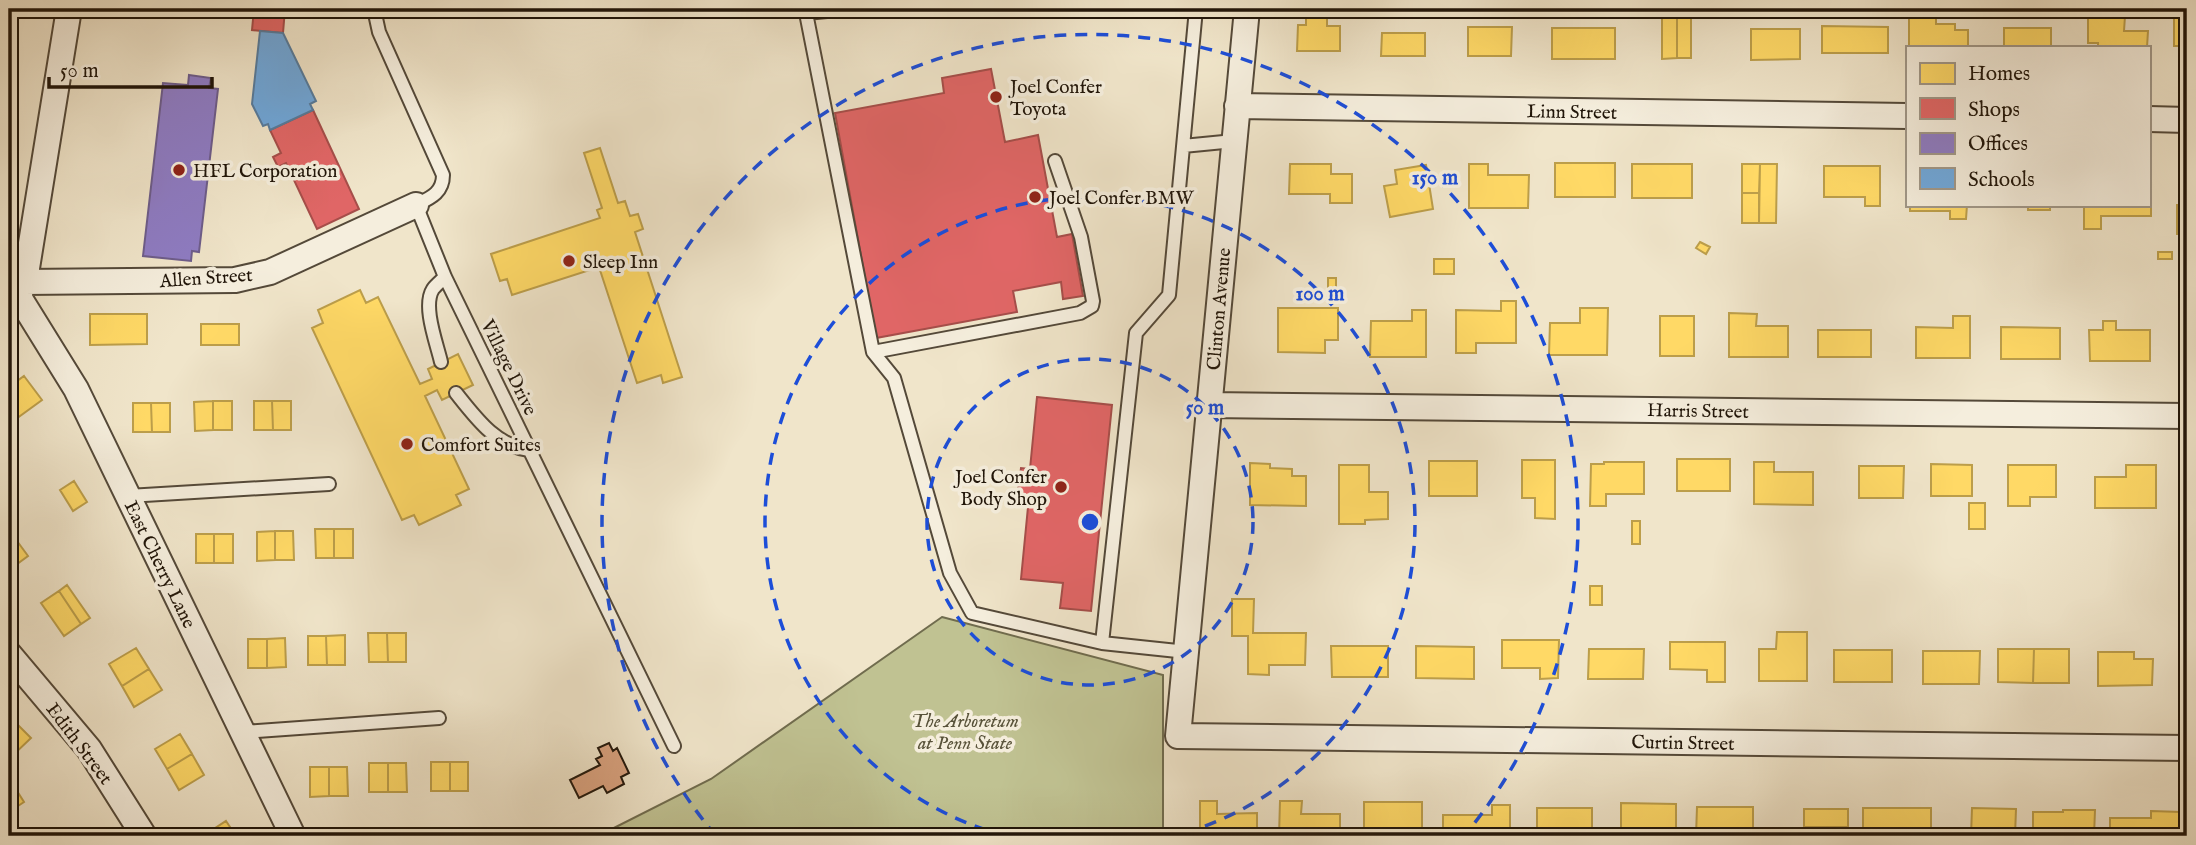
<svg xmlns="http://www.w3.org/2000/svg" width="2196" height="845" font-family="'IM FELL English',serif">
<rect width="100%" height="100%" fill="#f0e5ca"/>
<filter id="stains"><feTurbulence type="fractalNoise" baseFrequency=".00286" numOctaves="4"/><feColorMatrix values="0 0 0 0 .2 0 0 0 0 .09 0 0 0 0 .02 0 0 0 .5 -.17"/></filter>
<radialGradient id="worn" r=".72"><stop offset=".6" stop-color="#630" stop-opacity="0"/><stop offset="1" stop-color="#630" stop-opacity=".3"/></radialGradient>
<path fill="#c0c292" stroke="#706c4e" stroke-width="2" d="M942 617 1163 675V836H598L711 779Z"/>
<path fill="#ffd966" stroke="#bc9e4a" stroke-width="2" d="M1306 9H1327V26H1340V51H1297L1298 25H1306Z
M1662 9H1677V58L1662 59Z
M1677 9H1691V58H1677Z
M2174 9H2187V46H2174Z
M2088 15 2125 16 2124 31H2148L2147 47H2098V43H2088Z
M1909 18H1936V24H1955V30H1968V47H1909Z
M1822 26 1888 27V53H1822Z
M1468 27H1512L1511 56H1468Z
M1552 28H1615V59H1552Z
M2004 28H2051V47H2004Z
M1751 29H1800V59L1751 60Z
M1382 33H1425V56H1381Z
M600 148 618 203 625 201 630 216 638 214 643 229 635 232 682 377 663 383 661 375 637 383 599 267 512 295 507 279 500 281 491 254 600 218 597 210 602 208 584 153Z
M1555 163H1615V197H1555Z
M1290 164H1331V174H1352V203H1330V194H1289Z
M1469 164H1488V175H1529L1528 208H1469Z
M1632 164H1692V198H1632Z
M1742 164H1760L1759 193H1742Z
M1760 164H1777L1776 223H1759Z
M1426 165 1433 209 1390 217 1384 186 1397 184 1395 170Z
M1824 166H1880V206H1865V197H1824Z
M2149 183H2151V216H2101V229H2084V205H2149Z
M1742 193H1759V223H1742Z
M1910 205H1967L1966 219H1950V211H1910Z
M2028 205H2050V210H2028Z
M2177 205H2187V234H2177Z
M1700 242 1710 247 1706 254 1696 248Z
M2158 252H2172V259H2158Z
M1434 259H1454V274H1434Z
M1328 278H1336V291H1328Z
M360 290 366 303 378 297 420 384 432 379 428 369 458 354 473 385 442 400 437 390 425 396 469 489 456 495 461 505 419 525 414 515 402 520 312 328 323 323 318 310Z
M1501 301H1516V343H1476V353H1456V310L1501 311Z
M1278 308H1338V340H1325V353L1278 352Z
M1580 308H1608L1607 355H1549L1550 323H1580Z
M1412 310H1426V357H1370L1371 321H1412Z
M1729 313 1757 314 1756 326H1788V357H1729Z
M90 314H147V344L90 345Z
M1660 316H1694V356H1660Z
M1953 316H1970V358H1916V327L1953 328Z
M2103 321H2116V330H2150V361H2090L2089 330H2103Z
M201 324H239V345H201Z
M2001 327 2060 328V359H2001Z
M2184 328H2187V361H2184Z
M1818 330H1871V357H1818Z
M24 376 42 400 9 424V387Z
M213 401V430L195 431 194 402Z
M213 401H232V430H213Z
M254 401H272L273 430H254Z
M272 401H291V430H273Z
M133 403H151L152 432H133Z
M151 403H170V432H152Z
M1677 459H1730V491H1677Z
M1522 460H1555V519L1535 518V498H1522Z
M1429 461H1477V496H1429Z
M1604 462H1644V494H1606V506H1590L1591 464H1604Z
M1754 462H1774V472H1813V505L1754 504Z
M1250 463 1270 464V468L1292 469V476H1306V506L1250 505Z
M1931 464 1972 465V496H1931Z
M1339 465H1369V492H1388V519L1365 520V524H1339Z
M2008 465H2056V497H2030V506H2008Z
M2126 465H2156V508H2095V477H2126Z
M1859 466H1904L1903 498H1859Z
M2186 468H2187V519H2186Z
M74 481 87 502 73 511 60 490Z
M1969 503H1985V529H1969Z
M1632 521H1640V544H1632Z
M315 529H334V558H316Z
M334 529H353V558H334Z
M9 530 28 556 9 570Z
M275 531H293L294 560H275Z
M275 531V560L257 561V532Z
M196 534H214V563H196Z
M214 534H233V563H214Z
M67 585 90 618 81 624 59 591Z
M1590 586H1602V605H1590Z
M59 591 81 624 64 636 41 603Z
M1232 599H1254L1253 633H1306L1305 665H1269V675L1248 674V636H1232Z
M1777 632H1807V681H1759V649H1776Z
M368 633H387L388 662H369Z
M387 633H406V662H388Z
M345 635V665H327L326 636Z
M308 636H326L327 665H308Z
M285 638 286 667 267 668V639Z
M248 639H267V668H248Z
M1502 640H1559L1558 678 1540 679V668H1502Z
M1670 642H1725V682H1707V670L1670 669Z
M1331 646H1388V677H1332Z
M1416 646 1474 647V679L1416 678Z
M136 648 149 669 122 686 109 664Z
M1589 649H1644L1643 679H1588Z
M1998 649H2034L2033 683 1998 682Z
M2034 649H2069V683H2033Z
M1834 650H1892V682H1834Z
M1923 651H1980L1979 684H1923Z
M2098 652H2134V659H2153L2152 685 2098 686Z
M2183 662H2187V691H2183Z
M149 669 162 690 134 707 122 686Z
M9 715 16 723 9 730Z
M16 723 31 738 9 759V730Z
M180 734 192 754 167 769 155 749Z
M192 754 204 775 179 790 167 769Z
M431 762H450V791H431Z
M450 762H468V791H450Z
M369 763H388V792H369Z
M388 763H406L407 792H388Z
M310 767H329V796L310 797Z
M329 767H347L348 796H329Z
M12 783 24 802 9 812V785Z
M1200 801H1217V814L1257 813V836H1200Z
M1280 801H1302L1301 814H1340V836H1279Z
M1364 802H1422V835H1364Z
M1621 803 1676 804V835L1621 836Z
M1492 805H1510V836H1443V815H1492Z
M1697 807H1753V836H1696Z
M1537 808H1592V836H1537Z
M1863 808H1931V836H1863Z
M1972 808 2016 809 2015 836H1971Z
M1804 809H1848V827H1804Z
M2063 810H2095L2094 836H2033V812H2063Z
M2151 811 2181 812V836H2110V818H2151Z
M226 821 236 836H203Z
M1804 827H1848V836H1804Z"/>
<path fill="#e06666" stroke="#a64e4a" stroke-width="2" d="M254 9H285L283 33 252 30Z
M991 69 1005 142 1038 135 1057 237 1072 234 1083 296 1063 299 1061 282 1013 291 1017 312 876 338 835 113 944 93 942 78Z
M313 110 359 209 317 229 286 163 278 167 273 157 281 153 270 130Z
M1037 397 1112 405 1091 611 1060 608 1063 583 1021 579 1028 507 1016 506 1021 468 1030 469Z"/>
<path fill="#8e7cc3" stroke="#6d5d8b" stroke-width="2" d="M189 75 211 78 209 88 218 89 199 252 192 251 191 261 143 256 163 83 188 85Z"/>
<path fill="#6fa8dc" stroke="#577c9d" stroke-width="2" d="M260 31 283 33 316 101 310 104 313 110 270 130 268 124 263 126 252 104Z"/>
<path fill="#daa27f" stroke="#201509" stroke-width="2" d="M609 743 613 751 617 748 629 773 621 777 624 784 607 793 603 786 579 798 570 780 600 765 596 759 602 756 598 748Z"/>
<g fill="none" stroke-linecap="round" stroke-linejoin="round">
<g stroke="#544939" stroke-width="16">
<path id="lane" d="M374 9 379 32 443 175C443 193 430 198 416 205L445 277 674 746
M848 9 806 13 873 352 894 378 950 573 972 613 1102 643 1187 652
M1183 146 1234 141
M873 352 1080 313 1092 306 1093 301 1081 237 1055 161
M441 362C437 344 422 306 433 289 436 285 441 281 445 277
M456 393C476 418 496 446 529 450
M128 496 329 484
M1102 643 1136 333 1169 295 1196 9
M243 732 439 718"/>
</g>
<g stroke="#544939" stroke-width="28">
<path id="street" d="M1247 9 1178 736 2187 748
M1237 106 1907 116
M2149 119 2187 120
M24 282 235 280 270 272 416 205
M19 297 76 389 293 836
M19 297 27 268 69 9
M1209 405 2187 416
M9 654 89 749 144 836"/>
</g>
<use href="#lane" stroke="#f5eedd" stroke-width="12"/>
<use href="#street" stroke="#f5eedd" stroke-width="24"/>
</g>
<g fill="none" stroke="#1d4ed8" stroke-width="3.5" stroke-dasharray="12 9">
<circle cx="1090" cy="522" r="163"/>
<path d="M1006 836A325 325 0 1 1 1174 836"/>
<path d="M716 836A488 488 0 1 1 1464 836"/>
</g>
<g fill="#8f2418" stroke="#f5eedd" stroke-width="2.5">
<circle cx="996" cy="97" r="7"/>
<circle cx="179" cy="170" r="7"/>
<circle cx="1035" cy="197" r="7"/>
<circle cx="569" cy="261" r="7"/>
<circle cx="407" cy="444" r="7"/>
<circle cx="1061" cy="487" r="7"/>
</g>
<g text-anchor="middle" stroke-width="7" stroke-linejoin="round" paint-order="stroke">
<g font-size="19" fill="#201509" stroke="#f5eedd" text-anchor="start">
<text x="1010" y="93">Joel Confer<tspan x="1010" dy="22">Toyota</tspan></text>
<text x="193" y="177">HFL Corporation</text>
<text x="1049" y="204">Joel Confer BMW</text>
<text x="583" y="268">Sleep Inn</text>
<text x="421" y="451">Comfort Suites</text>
<text x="1047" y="483" text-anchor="end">Joel Confer<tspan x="1047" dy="22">Body Shop</tspan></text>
</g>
<g font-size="19" fill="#201509" stroke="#f5eedd">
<text transform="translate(1572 111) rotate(1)" y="7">Linn Street</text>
<text transform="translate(206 277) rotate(-4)" y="7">Allen Street</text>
<text transform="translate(1218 309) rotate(-85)" y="7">Clinton Avenue</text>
<text transform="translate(510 367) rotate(64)" y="7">Village Drive</text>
<text transform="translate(1698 410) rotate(1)" y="7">Harris Street</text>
<text transform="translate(161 564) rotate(64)" y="7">East Cherry Lane</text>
<text transform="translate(1683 742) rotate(1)" y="7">Curtin Street</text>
<text transform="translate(80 743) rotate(53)" y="7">Edith Street</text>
</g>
<g font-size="19" font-style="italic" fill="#585239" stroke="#f5eedd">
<text x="965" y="727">The Arboretum<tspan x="965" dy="22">at Penn State</tspan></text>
</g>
</g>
<circle cx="1090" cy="522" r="10" fill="#1d4ed8" stroke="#f5eedd" stroke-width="3.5"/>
<g font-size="21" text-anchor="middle" font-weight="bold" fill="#1d4ed8" stroke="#f5eedd" stroke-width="7" stroke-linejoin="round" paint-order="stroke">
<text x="1435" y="184">150 m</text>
<text x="1320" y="300">100 m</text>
<text x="1205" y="414">50 m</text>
</g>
<rect width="2196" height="845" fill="none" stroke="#f0e5ca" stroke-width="35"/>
<rect x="10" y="10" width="2175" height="824" fill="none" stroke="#201509" stroke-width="3.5"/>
<rect x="18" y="18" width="2161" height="810" fill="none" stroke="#201509" stroke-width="2"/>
<rect x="1906" y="46" width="245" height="161" fill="#f5eedd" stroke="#a09788" stroke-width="2"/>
<rect x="1920" y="63" width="35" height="21" fill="#ffd966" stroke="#a09788" stroke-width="2"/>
<text x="1968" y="80" font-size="21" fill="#201509">Homes</text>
<rect x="1920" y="98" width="35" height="21" fill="#e06666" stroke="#a09788" stroke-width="2"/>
<text x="1968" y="116" font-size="21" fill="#201509">Shops</text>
<rect x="1920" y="133" width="35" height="21" fill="#8e7cc3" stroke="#a09788" stroke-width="2"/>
<text x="1968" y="150" font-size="21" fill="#201509">Offices</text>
<rect x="1920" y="168" width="35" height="21" fill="#6fa8dc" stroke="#a09788" stroke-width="2"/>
<text x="1968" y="186" font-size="21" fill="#201509">Schools</text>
<path d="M49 77v10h163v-10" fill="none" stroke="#201509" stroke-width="3.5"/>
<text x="60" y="77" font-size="21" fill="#201509" stroke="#f5eedd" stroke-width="5" paint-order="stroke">50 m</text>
<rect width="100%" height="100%" filter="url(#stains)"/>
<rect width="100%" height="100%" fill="url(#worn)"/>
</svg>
